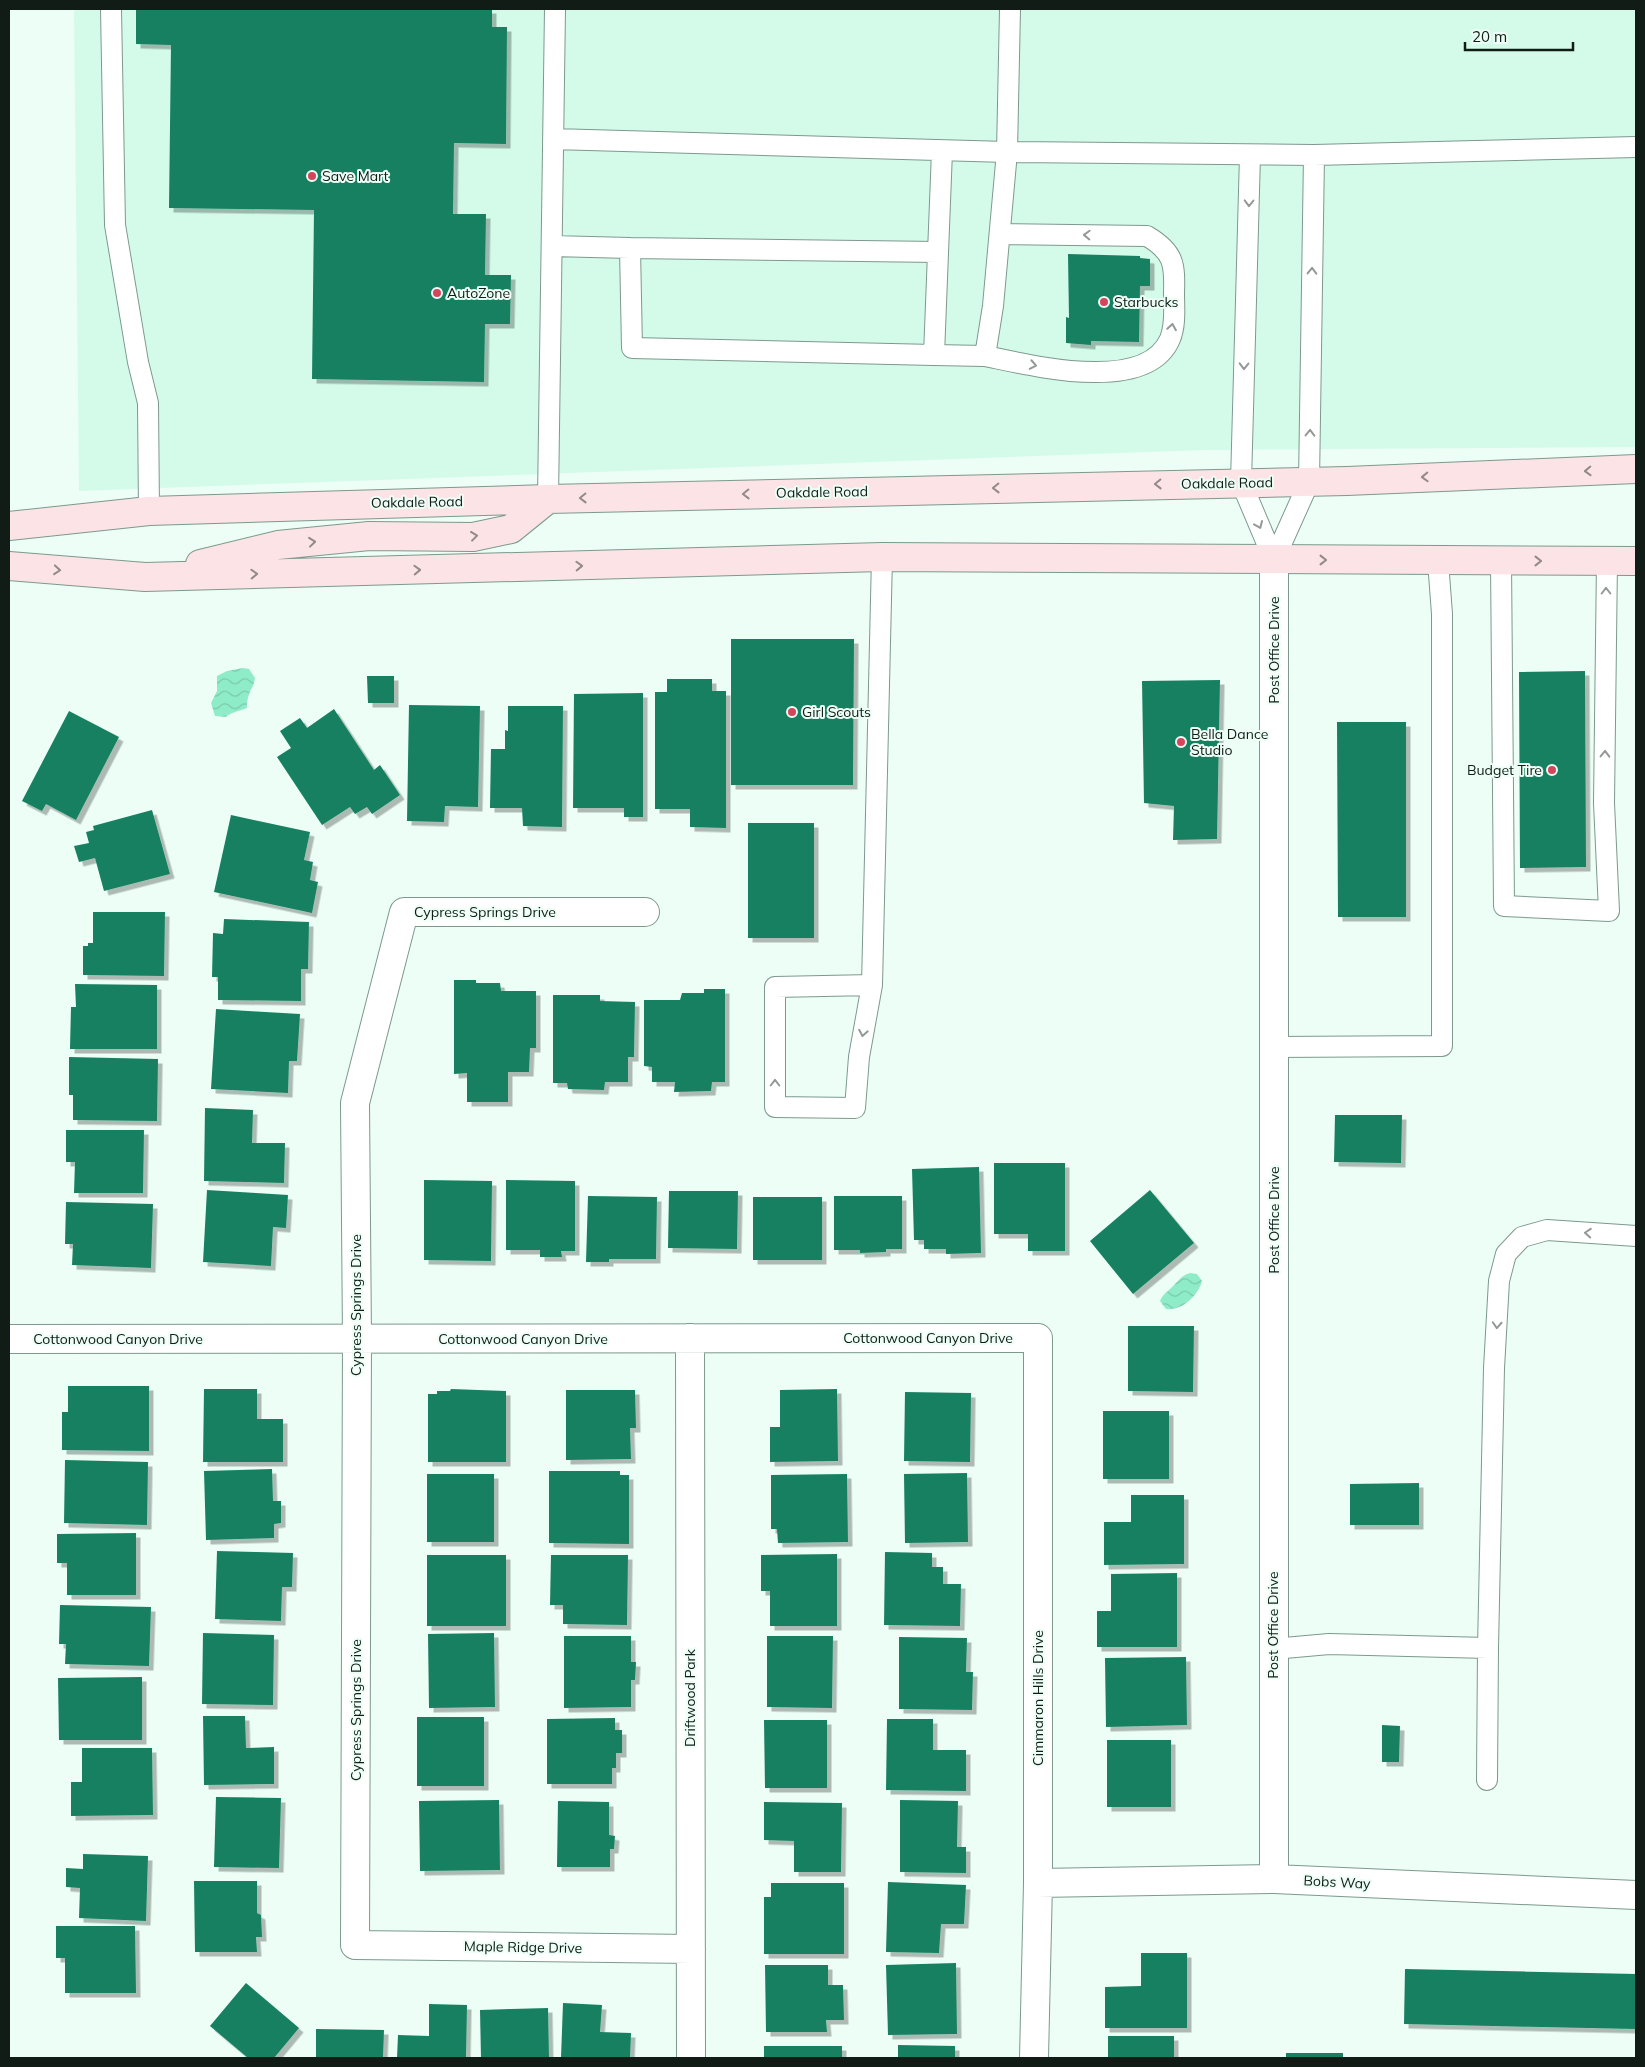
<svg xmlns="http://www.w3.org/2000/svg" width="1645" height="2067" font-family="Mulish,sans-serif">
<defs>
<pattern id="water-waves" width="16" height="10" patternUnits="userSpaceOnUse" patternTransform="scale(1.25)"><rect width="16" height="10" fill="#8fecc9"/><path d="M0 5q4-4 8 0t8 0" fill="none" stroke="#7acaac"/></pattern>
<filter id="shadow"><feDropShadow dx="4.5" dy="4.5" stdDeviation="0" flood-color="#0004"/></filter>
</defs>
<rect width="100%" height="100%" fill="#ecfef6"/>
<path fill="#d4fbea" d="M74 9H1636V447L1203 450 79 491Z"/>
<path fill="url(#water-waves)" d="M243 668 249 669 255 678C253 691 247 691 247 708 240 711 231 712 226 717L215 716 211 703 217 691V676L227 671Z
M1190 1273 1197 1274 1202 1281C1198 1296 1182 1311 1166 1309L1160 1301C1163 1294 1166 1293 1171 1288 1178 1282 1180 1276 1190 1273Z"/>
<path fill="#168061" filter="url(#shadow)" d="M136 9H492V27H507L506 144 454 143 453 214H486L485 275H511L510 324H485L484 382 312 379 314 210 169 208 171 45 136 44Z
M1068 254 1140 256V258L1150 259V286H1140L1139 342 1091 341V345L1066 343V317L1069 318Z
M731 639H854L853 785H731Z
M1585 671 1586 867 1520 868 1519 672Z
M367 676H394V703H368Z
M667 679H712V691H726V828L690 827V809H655V692H667Z
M1220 680 1217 839 1173 840 1174 806 1144 803 1142 681Z
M643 693V817H624V808H573L574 694Z
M409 705 480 706 478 807 445 806 444 822 407 821Z
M508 706H563L562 827 523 826 522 808H490L491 749H505V730L508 731Z
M334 709 374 770 380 765 400 795 372 814 367 807 355 814 350 807 322 825 277 757 291 748 280 731 300 718 307 728Z
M69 711 119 737 76 820 46 804 42 811 22 801Z
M1337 722H1406V917H1338Z
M152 810 170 874 104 891 95 858 79 862 74 846 89 843 86 832 94 830 93 826Z
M231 815 310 832 304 860 313 862 310 880 318 882 312 913 214 892Z
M748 823H814V938H748Z
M93 912H165L164 976 83 975V946H88V943H93Z
M224 919 309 922 308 969H301V1001L218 1000V977H212L213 933 223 934Z
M454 980H476V983H500L501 991H536V1048H530L529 1072H508V1102H467V1073L454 1074Z
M75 984 157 985V1049H70L71 1007H76Z
M704 989H725V1082H712L711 1091 674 1092 675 1082H652V1067L644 1066V1000H680L682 993H704Z
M553 995H600V1001L635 1002 634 1057H628V1082H605L604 1090 568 1089 567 1083H553Z
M216 1009 300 1014 297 1061H289L288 1093 211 1089Z
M69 1057 158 1059 157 1121 73 1120V1095H69Z
M205 1108 253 1110 252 1143H285L284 1183 204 1181Z
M1335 1115H1402L1401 1163 1334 1162Z
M66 1130H144L143 1193H74L75 1162H66Z
M994 1163H1065V1251H1028V1234H994Z
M979 1167 981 1253 946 1254V1249H924V1240H914L912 1169Z
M424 1180 492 1181 491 1261 424 1260Z
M506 1180 575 1181V1251H561L562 1257H540V1250H506Z
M207 1190 288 1195 286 1228 273 1227 271 1266 203 1262Z
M1150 1190 1194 1243 1133 1294 1090 1241Z
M669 1191H738L737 1249 668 1248Z
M588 1196 657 1197 656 1259H609V1262H586Z
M834 1196H902V1249H886V1252L860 1253V1250H834Z
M753 1197H822V1260H753Z
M66 1202 153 1204 151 1268 72 1265 73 1244H65Z
M1128 1326H1194L1193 1392 1128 1391Z
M68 1386H149V1451L62 1450V1412H68Z
M204 1389H257V1419H283V1462H203Z
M451 1389 506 1391V1462H428V1394H437V1391H450Z
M837 1389 838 1461 770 1462V1427H780V1390Z
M566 1390H635L636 1428H630L631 1459 566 1460Z
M905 1392 971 1393 970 1462 904 1461Z
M1103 1411H1169V1479H1103Z
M65 1460 148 1462 147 1525 64 1523Z
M272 1469 273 1501H281V1523L274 1524V1538L206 1540 204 1471Z
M549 1471H620V1475H629V1544L549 1543Z
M967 1473 968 1542 905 1543 904 1474Z
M427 1474H494V1542H427Z
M847 1474 848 1542 778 1543 777 1529H771V1475Z
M1419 1483V1525H1350V1484Z
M1131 1495H1184V1564L1104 1565V1522H1131Z
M136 1533V1595H67V1563H57V1534Z
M217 1551 293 1553 292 1587H282L281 1621 215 1619Z
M885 1552 932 1553V1567H943V1584H961L960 1626 884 1625Z
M837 1554V1626H770V1591H761V1555Z
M427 1555H506V1626H427Z
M551 1555H628L627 1625 563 1624V1605H550Z
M1177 1573V1647H1097V1611H1111V1574Z
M60 1605 151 1607 149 1666 65 1664 66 1644H59Z
M203 1633 274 1635 273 1705 202 1704Z
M494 1633 495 1707 429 1708 428 1634Z
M564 1636H631V1662H636L635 1680H631V1707L564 1708Z
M767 1636H833L832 1708 767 1707Z
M899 1637 967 1638 966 1672H973L972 1710 899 1709Z
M1186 1657 1187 1725 1106 1727 1105 1658Z
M142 1677V1740H59L58 1678Z
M203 1716H245L246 1748 274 1747V1784L204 1785Z
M417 1717H484V1786H417Z
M615 1718V1730H622V1753H616V1768H612V1784H547V1719Z
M887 1719H933V1750H966V1791L886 1790Z
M764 1720H827V1788H765Z
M1382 1725 1400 1726 1399 1762H1382Z
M1107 1740H1171V1807H1107Z
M82 1748H152L153 1815 71 1816V1782H82Z
M216 1797 281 1798 279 1868 214 1867Z
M499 1800 500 1870 420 1871 419 1801Z
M900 1800 958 1801 957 1847H966V1873L900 1872Z
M558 1801 609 1802V1835L615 1836 614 1849H610V1867H557Z
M764 1802 842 1803 841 1872H794V1841L764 1840Z
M83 1854 148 1856 146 1921 79 1918 80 1888 66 1887V1868L83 1869Z
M194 1881H257V1913L261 1915 262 1937H256L257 1952H195Z
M888 1882 966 1885 964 1924H941L939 1953 886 1952Z
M771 1883H844V1954H764V1897H771Z
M56 1926H135L136 1993H65V1958H56Z
M1141 1953H1187V2028H1105V1987L1141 1986Z
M956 1963 957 2034 888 2035 886 1965Z
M765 1965H828V1985H843L844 2020H826L827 2032H766Z
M1405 1969 1636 1974V2029L1404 2024Z
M246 1983 299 2028 274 2058H248L210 2026Z
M563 2003 602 2005 600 2032 631 2033 630 2058H561Z
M429 2004 467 2005 466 2058H397L398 2035 429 2036Z
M548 2008 549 2058H481L480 2010Z
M316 2029 384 2030 383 2058H316Z
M1108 2036H1174V2058H1108Z
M898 2045 955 2046V2058H898Z
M764 2046H842V2058H764Z
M1286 2053H1343V2058H1286Z"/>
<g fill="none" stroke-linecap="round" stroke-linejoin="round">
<g stroke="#7d998d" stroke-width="22">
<path id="lane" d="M111 9 115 225 138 362 148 403 149 511
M1010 9 1007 152 1314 155 1636 147
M553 139 1007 152 993 306 985 356 934 355
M1250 155 1241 482 1274 560
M552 246 630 248 632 348 934 355 942 151
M630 248 938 252
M985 356C1030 365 1146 395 1170 339 1176 325 1174 307 1174 293 1175 264 1174 252 1147 236L1000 234
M548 499 555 9
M1274 560 1309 482 1314 155
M1501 561 1504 906 1609 911 1604 803 1607 561
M872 985 775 987V1107L855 1108 859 1057 872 985 882 557
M1274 1047 1442 1046V614L1438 561
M1273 1649 1329 1644 1488 1648 1494 1368 1499 1281 1506 1254 1522 1237 1547 1230 1636 1236
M1487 1780 1488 1648"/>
</g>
<g stroke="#7d998d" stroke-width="30">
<path id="street" d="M645 912H404L355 1103 357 1339 355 1945 691 1949
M690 1338 691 2058
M9 1339 1038 1338V1883L1034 2058
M1274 1879V560
M1038 1883 1274 1879 1636 1895"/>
</g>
<g stroke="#7d998d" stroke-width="30">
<path id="secondary" d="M9 526 149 511 548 499 1347 481 1636 469
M200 564 278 545 369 536 473 537 511 529 548 499
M9 566 145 577 882 557 1636 561"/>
</g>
<use href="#lane" stroke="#fff" stroke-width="20"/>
<use href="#street" stroke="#fff" stroke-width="28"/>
<use href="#secondary" stroke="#fce3e5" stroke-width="28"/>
</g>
<defs><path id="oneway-chevron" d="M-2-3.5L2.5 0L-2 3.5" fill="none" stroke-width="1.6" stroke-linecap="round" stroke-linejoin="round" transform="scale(1.25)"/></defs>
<g stroke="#949997">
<use href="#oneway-chevron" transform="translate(1249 203) rotate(91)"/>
<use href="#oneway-chevron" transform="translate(1087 235) rotate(-178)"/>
<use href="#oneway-chevron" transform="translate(1312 271) rotate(-89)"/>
<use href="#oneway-chevron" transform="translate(1172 327) rotate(-81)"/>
<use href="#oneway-chevron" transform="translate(1033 365) rotate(11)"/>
<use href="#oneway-chevron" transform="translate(1244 366) rotate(91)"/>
<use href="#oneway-chevron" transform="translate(1310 433) rotate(-89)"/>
<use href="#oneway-chevron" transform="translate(1259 525) rotate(67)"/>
<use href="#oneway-chevron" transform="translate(1606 591) rotate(-90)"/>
<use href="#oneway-chevron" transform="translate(1605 754) rotate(-89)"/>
<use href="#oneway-chevron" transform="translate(863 1033) rotate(100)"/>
<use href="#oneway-chevron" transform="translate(775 1083) rotate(-90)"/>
<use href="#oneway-chevron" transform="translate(1588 1233) rotate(-176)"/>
<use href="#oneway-chevron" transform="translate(1497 1325) rotate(93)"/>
</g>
<g stroke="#928988">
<use href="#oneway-chevron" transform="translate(1588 471) rotate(178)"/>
<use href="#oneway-chevron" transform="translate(1425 477) rotate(178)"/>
<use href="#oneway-chevron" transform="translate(1158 484) rotate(179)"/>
<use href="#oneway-chevron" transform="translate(996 488) rotate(179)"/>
<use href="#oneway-chevron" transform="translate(746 494) rotate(179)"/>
<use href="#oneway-chevron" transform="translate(583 498) rotate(179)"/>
<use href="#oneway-chevron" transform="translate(474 536) rotate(-7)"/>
<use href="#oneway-chevron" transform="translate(312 542) rotate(-6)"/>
<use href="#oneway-chevron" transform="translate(1323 560)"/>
<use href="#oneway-chevron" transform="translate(1538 561)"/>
<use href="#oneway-chevron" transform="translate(579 566) rotate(-2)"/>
<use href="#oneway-chevron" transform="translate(57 570) rotate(5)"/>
<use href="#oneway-chevron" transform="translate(417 570) rotate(-2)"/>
<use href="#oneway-chevron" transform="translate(254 574) rotate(-2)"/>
</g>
<g fill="#d5455c" stroke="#ecfef6" stroke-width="2">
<circle cx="312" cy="176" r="5"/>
<circle cx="437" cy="293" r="5"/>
<circle cx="1104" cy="302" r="5"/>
<circle cx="792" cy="712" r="5"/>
<circle cx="1181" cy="742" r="5"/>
<circle cx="1552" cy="770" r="5"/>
</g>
<g text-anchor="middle" stroke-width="4" stroke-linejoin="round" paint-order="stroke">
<g font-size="14" fill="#111c17" stroke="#ecfef6" text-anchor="start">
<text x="322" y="181">Save Mart</text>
<text x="447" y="298">AutoZone</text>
<text x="1114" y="307">Starbucks</text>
<text x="802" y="717">Girl Scouts</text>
<text x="1191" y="739">Bella Dance<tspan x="1191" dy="16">Studio</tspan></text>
<text x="1542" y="775" text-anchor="end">Budget Tire</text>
</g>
<g font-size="14" fill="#111c17" stroke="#ecfef6">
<text transform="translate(1227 483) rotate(-1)" y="5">Oakdale Road</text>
<text transform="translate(822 492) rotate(-1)" y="5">Oakdale Road</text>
<text transform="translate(417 502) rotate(-1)" y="5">Oakdale Road</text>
<text transform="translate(1274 650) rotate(-90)" y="5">Post Office Drive</text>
<text x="485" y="917">Cypress Springs Drive</text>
<text transform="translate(1274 1220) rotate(-90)" y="5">Post Office Drive</text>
<text transform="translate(356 1305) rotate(-90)" y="5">Cypress Springs Drive</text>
<text x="928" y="1343">Cottonwood Canyon Drive</text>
<text x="118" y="1344">Cottonwood Canyon Drive</text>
<text x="523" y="1344">Cottonwood Canyon Drive</text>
<text transform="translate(1273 1625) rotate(-90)" y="5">Post Office Drive</text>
<text transform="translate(690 1698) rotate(-90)" y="5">Driftwood Park</text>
<text transform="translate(1038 1698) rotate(-90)" y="5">Cimmaron Hills Drive</text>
<text transform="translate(356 1710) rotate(-90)" y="5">Cypress Springs Drive</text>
<text transform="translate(1337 1882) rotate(3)" y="5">Bobs Way</text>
<text transform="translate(523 1947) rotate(1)" y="5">Maple Ridge Drive</text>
</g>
</g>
<rect width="1645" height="2067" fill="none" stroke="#111c17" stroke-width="20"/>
<path d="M1465 42v8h108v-8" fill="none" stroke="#111c17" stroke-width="2.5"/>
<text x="1472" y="42" font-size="15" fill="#111c17" stroke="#ecfef6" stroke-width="4" paint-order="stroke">20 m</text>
</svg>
